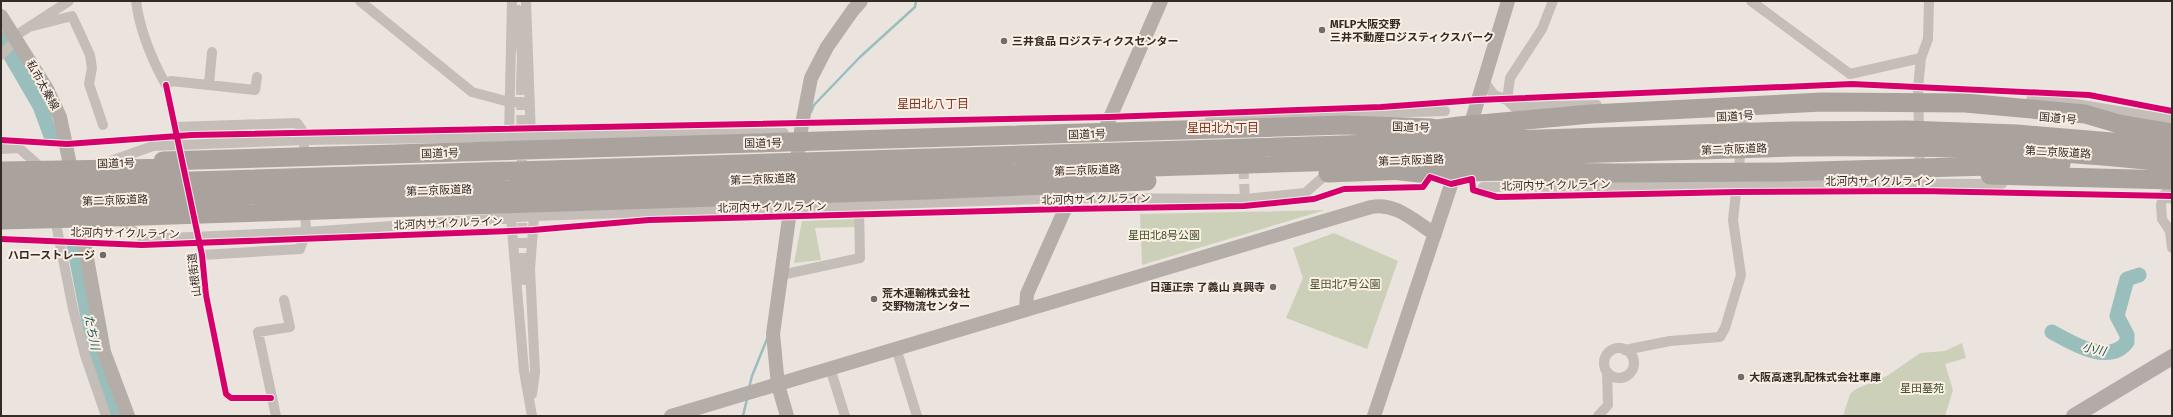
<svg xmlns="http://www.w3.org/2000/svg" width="2173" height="417" font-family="'Fira Sans','Noto Sans JP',sans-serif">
<rect width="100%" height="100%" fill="#ebe4de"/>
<path fill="#cdd0b8" d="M1325 210 1142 265 1140 214Z
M856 219 855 227 815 228 821 260 794 263 802 221Z
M1334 233 1398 261 1367 349 1286 318 1303 278 1293 248Z
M1962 343 1966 358 1945 364 1953 390 1945 416H1843L1850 394 1856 389 1887 376 1920 353 1945 351Z"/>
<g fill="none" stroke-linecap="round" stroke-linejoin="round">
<path stroke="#9abebc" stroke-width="2.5" d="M811 112 814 105 860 57 915 7 916 1
M749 388 752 376 767 339
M743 416 747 399"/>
<path stroke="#9abebc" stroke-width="15" d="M1 39 40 106 51 136
M74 246C86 304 94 361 115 416
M2052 332C2072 343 2109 366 2127 342V335L2117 316 2127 279 2139 275"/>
<path stroke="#c6bfb9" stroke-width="10" stroke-dasharray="10 5" stroke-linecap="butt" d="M521 85 522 174
M1241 124 1245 199
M522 208 523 262"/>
<path stroke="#c4bdb8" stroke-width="10" d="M136 1C140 32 151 58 166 85L171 81 255 90 257 77
M360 1 472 92 509 102H530
M526 1 531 137
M1553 1 1542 29 1510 78 1507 100 1514 107 1597 105
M1751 1 1850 74 1921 58
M518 10 522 58 521 85
M33 26 72 16 90 55 92 68 89 84 103 125
M15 36 69 1
M1 55 17 39
M1483 80 1494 95 1507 100
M209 84 212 52
M2031 100 2058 101 2172 120
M1326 117 1357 114 1445 111
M1210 120 1321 116 1335 121
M176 127 297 123 302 130 304 146
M509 137 512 1
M1 149 19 148 37 164
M105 163 153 146 304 140 784 133
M1920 172 1918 88 1921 58 1928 39 1929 1
M2172 185 2163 196 2161 205 2162 219 2170 231 2172 248
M1483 187 1628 186 1737 183 2002 184
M2163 196 2172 199
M117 218 144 239 306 232 534 216 1070 198 1245 199 1305 193 1328 173
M511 218 524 371 532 416
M55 219 73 309 85 355 106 416
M202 255 300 249 306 232 305 208
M523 262 524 280
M781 275 860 258 859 206
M896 348 917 416
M1604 363a15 15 0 1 1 30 0a15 15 0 1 1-30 0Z
M1625 350 1670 341 1720 337 1725 328 1741 275 1733 220 1746 103
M830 368 845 416
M532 394 535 372 530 269 534 216
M276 416 258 332 290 327 284 300
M1598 416 1608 405 1607 372"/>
<path stroke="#b5ada8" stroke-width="14" d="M1 16 47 89 60 117 73 179
M1106 127 1161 1
M1468 133 1508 1
M78 209 104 352 128 416
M1026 310 1027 294 1070 198
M671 416 1371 207C1396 202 1414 221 1435 234
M787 416 778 385 773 334 802 124 811 78 827 47 853 10 861 1
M1374 416 1458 164"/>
<path stroke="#b3aba7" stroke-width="16" d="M2074 416 2172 357"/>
<path stroke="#aaa39d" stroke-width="19" d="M2119 124 2172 133
M1345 125 1432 128
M1328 173 1409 170
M1990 175 2172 180
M1 220 80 218"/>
<path stroke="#aaa39d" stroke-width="19" d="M1415 132 1459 126 1591 114 1822 102 1965 103 2085 114 2119 124
M163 161 1345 125
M1392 170 1419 173 1511 171
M1 171 178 168
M1498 171 1613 173 1781 172 2061 164
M1 187 1792 131 1907 130 2017 134 2172 147
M1 203 1793 147C1920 146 2046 148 2172 163
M80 218 927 190 1147 181"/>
<g stroke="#f9efe5" stroke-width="8">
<path id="cycleway" d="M166 85 202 255 206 295 226 394 231 398H271
M1 140 67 144 192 135 1109 117 1381 107 1477 100 1852 84 2089 95 2172 111
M1 239 142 245 533 230 649 220 1067 209 1244 206 1314 199 1344 189 1423 187 1430 177 1451 184 1472 179 1473 190 1497 197 1736 192 1920 191 2172 196"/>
</g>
<use href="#cycleway" stroke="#d6006c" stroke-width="6"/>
</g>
<g fill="#746b66" stroke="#f9efe5" stroke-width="1.5">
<circle cx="1322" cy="30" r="4"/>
<circle cx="1004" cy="41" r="4"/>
<circle cx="103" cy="255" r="4"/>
<circle cx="1273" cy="287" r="4"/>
<circle cx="874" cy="299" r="4"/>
<circle cx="1741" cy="377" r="4"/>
</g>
<g text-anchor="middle" stroke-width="4" stroke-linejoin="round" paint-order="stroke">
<g font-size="11" font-weight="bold" fill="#342a26" stroke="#f9efe5" text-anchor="start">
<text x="1330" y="28">MFLP大阪交野<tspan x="1330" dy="13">三井不動産ロジスティクスパーク</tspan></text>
<text x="1012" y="45">三井食品 ロジスティクスセンター</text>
<text x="95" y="259" text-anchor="end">ハローストレージ</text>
<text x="1265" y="291" text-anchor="end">日蓮正宗 了義山 真興寺</text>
<text x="882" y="297">荒木運輸株式会社<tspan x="882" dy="13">交野物流センター</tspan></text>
<text x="1749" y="381">大阪高速乳配株式会社車庫</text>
</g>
<g font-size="11" fill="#342a26" stroke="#f9efe5">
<text transform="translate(43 85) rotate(61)" y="4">私市太秦線</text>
<text transform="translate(1735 116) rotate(-3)" y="4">国道1号</text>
<text transform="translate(2058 118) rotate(5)" y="4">国道1号</text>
<text transform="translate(1411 127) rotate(2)" y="4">国道1号</text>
<text transform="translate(1087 134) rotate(-2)" y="4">国道1号</text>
<text transform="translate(763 143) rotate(-1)" y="4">国道1号</text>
<text transform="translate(1734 149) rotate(-2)" y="4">第二京阪道路</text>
<text transform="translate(2058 152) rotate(3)" y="4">第二京阪道路</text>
<text transform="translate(440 153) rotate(-2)" y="4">国道1号</text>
<text transform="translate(1411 160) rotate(-2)" y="4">第二京阪道路</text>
<text transform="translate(116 163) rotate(-2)" y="4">国道1号</text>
<text transform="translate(1087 170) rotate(-2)" y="4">第二京阪道路</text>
<text transform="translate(763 179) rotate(-2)" y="4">第二京阪道路</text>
<text x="1880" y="185">北河内サイクルライン</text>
<text transform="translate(1556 185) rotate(-1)" y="4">北河内サイクルライン</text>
<text transform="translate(439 190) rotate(-2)" y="4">第二京阪道路</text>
<text transform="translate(1096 199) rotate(-1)" y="4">北河内サイクルライン</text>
<text transform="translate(115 200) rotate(-2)" y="4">第二京阪道路</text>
<text transform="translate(772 207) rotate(-1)" y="4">北河内サイクルライン</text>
<text transform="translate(448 223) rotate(-2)" y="4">北河内サイクルライン</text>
<text transform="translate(125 233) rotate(1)" y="4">北河内サイクルライン</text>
<text transform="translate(194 275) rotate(-97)" y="4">山根街道</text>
</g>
<g font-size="11" fill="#45522a" stroke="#f9efe5">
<text x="1164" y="239">星田北8号公園</text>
<text x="1345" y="288">星田北7号公園</text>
<text x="1922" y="392">星田墓苑</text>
</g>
<g font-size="12" fill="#833320" stroke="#f9efe5">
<text x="933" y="108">星田北八丁目</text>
<text x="1223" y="132">星田北九丁目</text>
</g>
<g font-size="12" font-style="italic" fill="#1c5455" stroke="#f9efe5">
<text transform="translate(92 332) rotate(78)" y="4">たち川</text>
<text transform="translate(2094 349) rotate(13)" y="4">小川</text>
</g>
</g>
<rect width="2173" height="417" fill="none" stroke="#342a26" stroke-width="4"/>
</svg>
